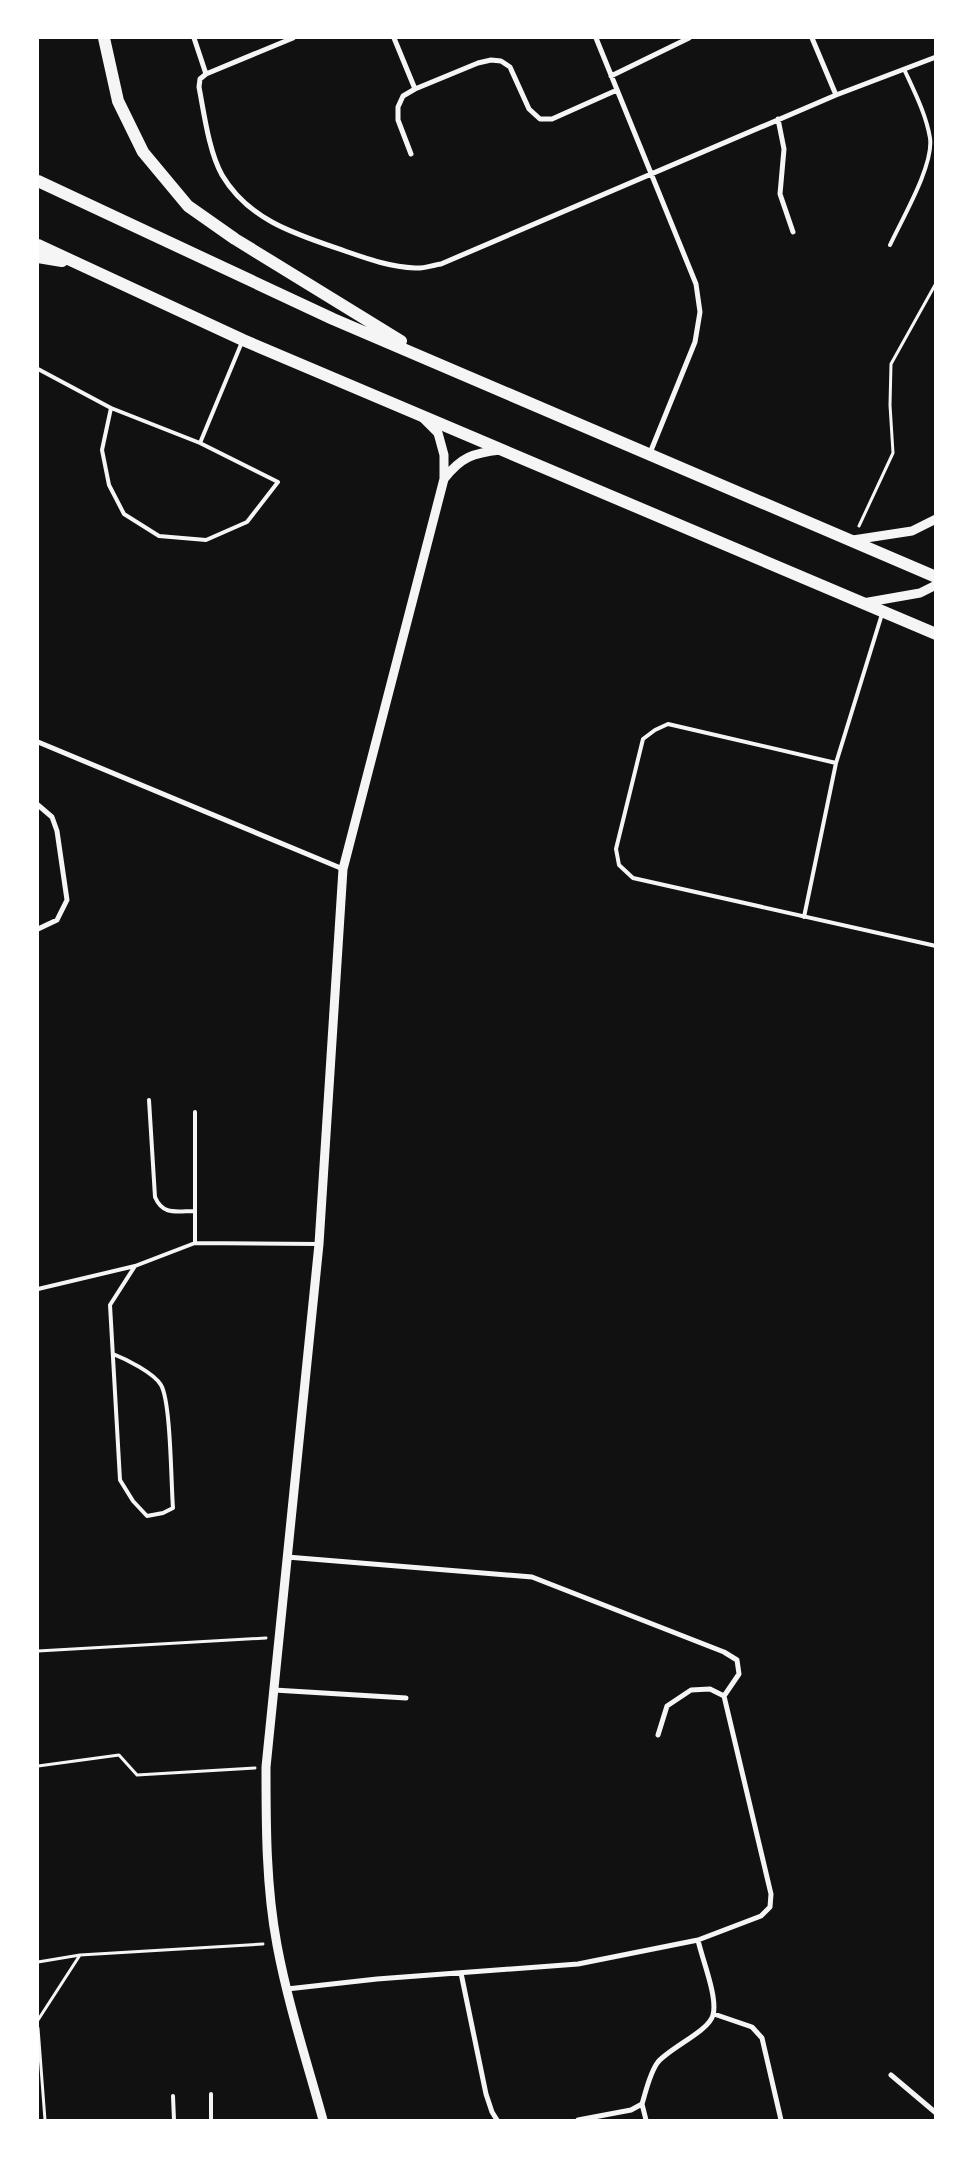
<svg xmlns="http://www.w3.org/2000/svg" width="973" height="2158" font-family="Roboto,sans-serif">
<rect width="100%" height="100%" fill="#111"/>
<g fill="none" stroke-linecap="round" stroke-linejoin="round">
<path stroke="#f5f5f5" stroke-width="3" d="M859 526 893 453 890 405 891 364 935 285
M38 1651 266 1638
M38 1766 119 1755 137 1775 255 1768
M38 1962 80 1955 263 1944
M38 2020 80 1955
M38 2028 45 2120"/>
<path stroke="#f5f5f5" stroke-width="4" d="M890 245C902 219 934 165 930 138 926 114 914 91 904 69
M38 369 111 408
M111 408 200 443 278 482 247 522 206 540 159 536 124 514 109 485 102 450Z
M200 443 242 342
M836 763 668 724 655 730 643 739 616 849 619 865 633 878 936 946
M804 917 836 763 882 614
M149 1100 155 1197C163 1216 177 1211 195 1211
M195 1112V1243
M38 1289 135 1266
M113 1354C126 1359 154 1373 161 1385 171 1402 171 1484 173 1508L163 1513 147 1516 133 1501 120 1480 110 1305 135 1266 195 1243 319 1244
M211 2094V2120
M173 2096 174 2120"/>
<path stroke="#f5f5f5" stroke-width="5" d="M194 38 206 74
M293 38 206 74 200 79 199 87C204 113 209 152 222 175 249 221 298 235 345 251 368 259 390 267 415 268 423 269 433 265 441 264L836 95 936 57
M394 38 415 89
M596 38 696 284 700 312 695 342 650 453
M812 38 836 95
M611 76 689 38
M778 119 784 149 780 194 793 232
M411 154 398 120V107L403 96 415 89 478 63 491 60 501 61 510 67 529 109 540 119H552L617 90
M38 742 343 869
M38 805 52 817 57 831 67 900 57 920 38 929
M287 1557 532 1577 724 1652 737 1660 739 1674 724 1696
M274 1690 406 1698
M461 1973 486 2094 492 2112 497 2120
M287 1989 377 1979 578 1964 698 1940 761 1916 770 1907 771 1894 724 1696 710 1689 691 1690 667 1706 658 1735
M714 2014 752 2027 762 2038 781 2120
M891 2075 936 2113
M642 2104 646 2120
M578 2120 631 2110 642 2104C646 2091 650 2072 658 2062 671 2047 709 2031 713 2015 718 1997 702 1959 698 1940"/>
<path stroke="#f5f5f5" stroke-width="9" d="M444 479C461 457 473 453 500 450
M853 540 912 531 936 519
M863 603 920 593 936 585
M323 2120C307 2062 288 2004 277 1945 266 1886 266 1826 266 1767L319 1244 343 869 444 479V455L438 433 423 418"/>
<path stroke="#f5f5f5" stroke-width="12" d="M104 38 118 101 143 152 188 206 235 239 401 341
M38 181 333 319 936 577
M38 245 243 340 936 634
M38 257 62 261"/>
</g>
<rect width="973" height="2158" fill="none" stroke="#ffffff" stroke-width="78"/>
</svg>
